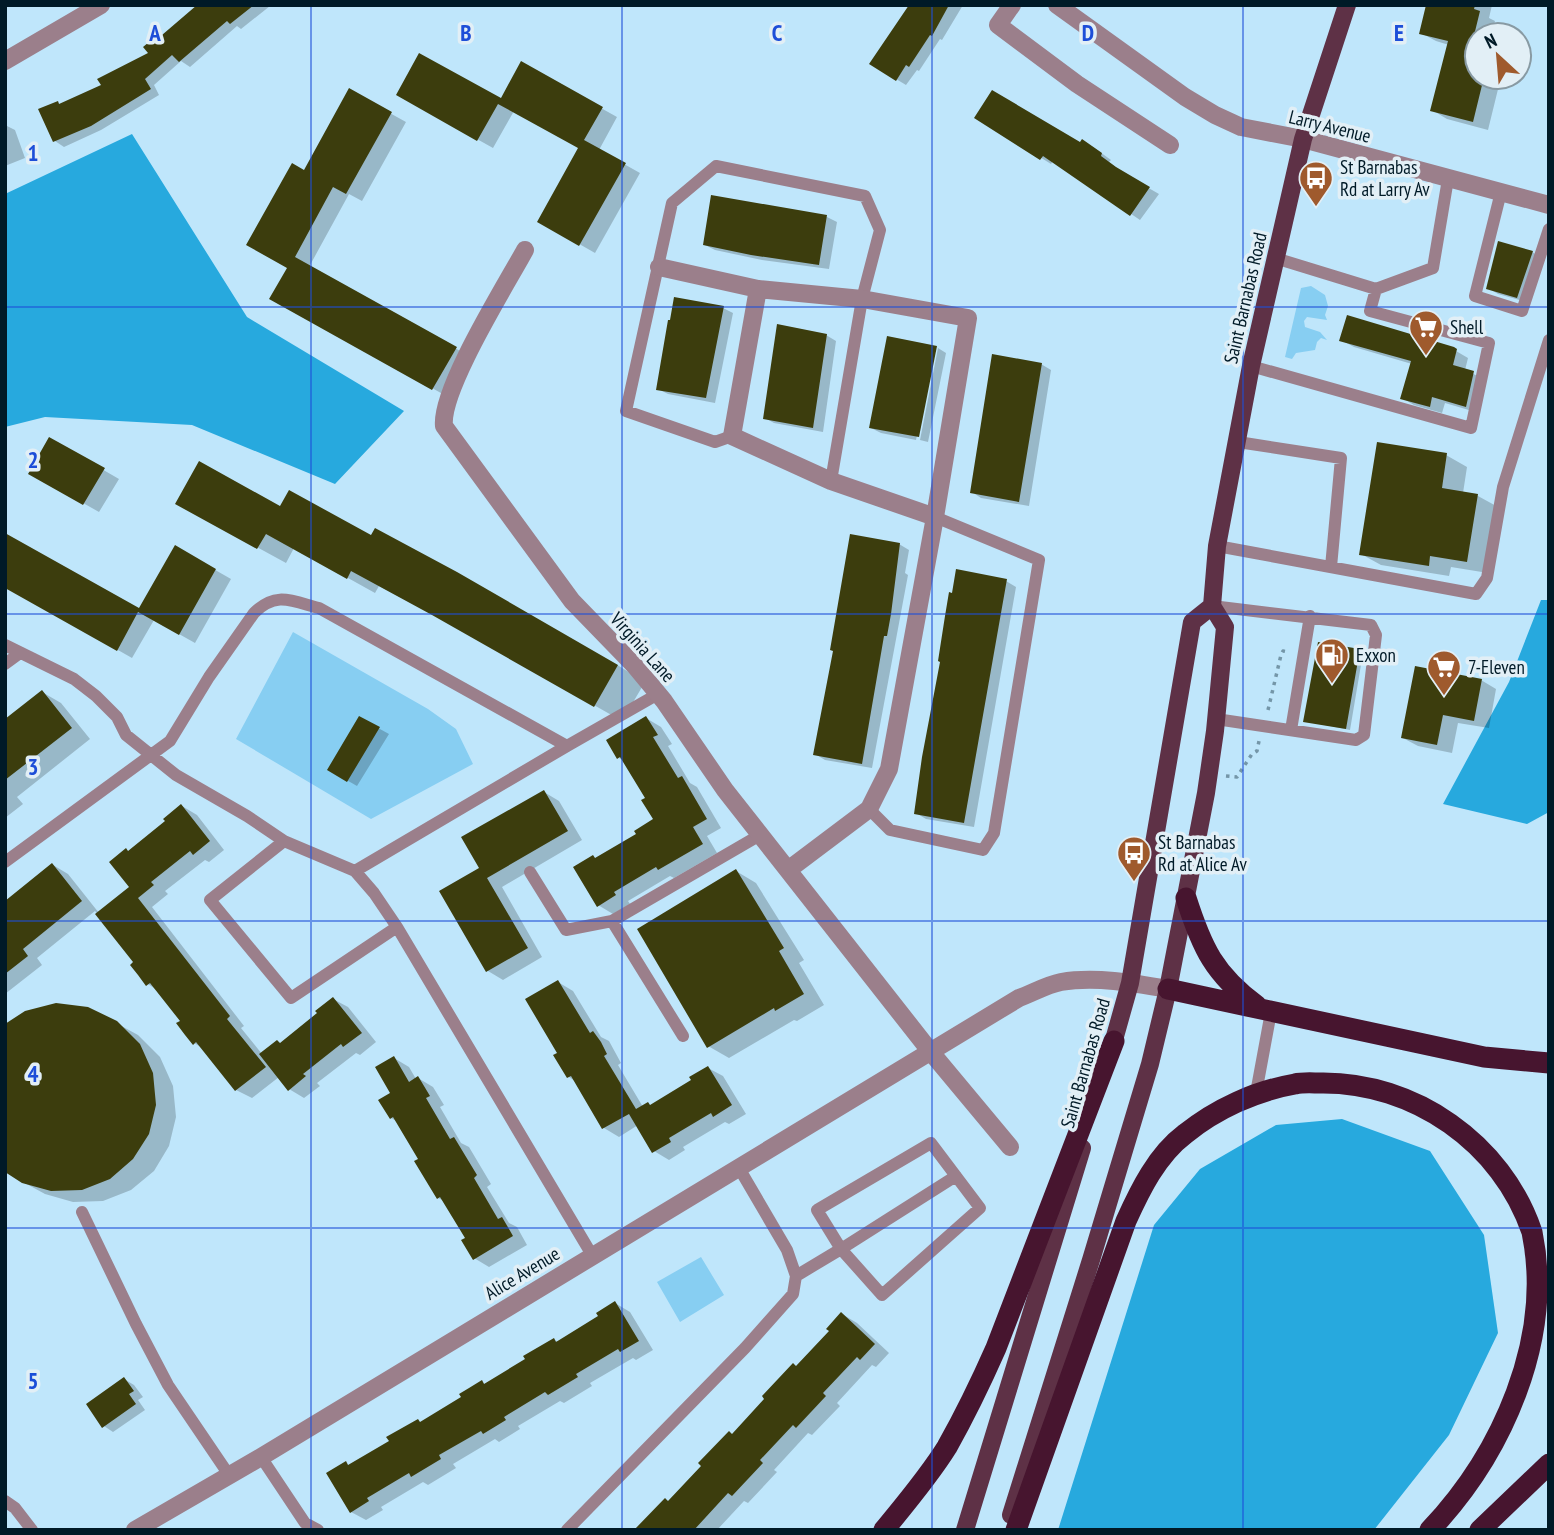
<svg xmlns="http://www.w3.org/2000/svg" width="1554" height="1535" font-family="'PT Sans Narrow',sans-serif">
<rect width="100%" height="100%" fill="#bfe6fb"/>
<path fill="#87cef2" d="M1311 286 1325 295 1328 306 1325 315 1327 320 1307 317 1304 321 1305 327 1320 332 1327 340 1321 338 1317 342 1315 350 1296 353 1292 359 1285 357 1301 288Z
M293 632 428 709 456 729 473 764 371 819 236 739Z
M701 1257 724 1295 680 1322 657 1282Z"/>
<path fill="#27a9de" d="M132 134 247 317 404 411 335 484 192 425 45 417 5 427V194Z
M1541 600H1549V812L1527 824 1443 804 1509 682Z
M1342 1119 1430 1151 1484 1235 1498 1333 1449 1435 1374 1530H1058L1154 1225 1200 1169 1276 1125Z"/>
<path fill="#0003" d="M200 5 270 6 241 29 237 26 190 67 181 61 154 85 159 95 101 130 64 147 55 141 58 103 61 105 103 86 151 53 163 36Z
M911 5H963L942 40 940 39 919 71 917 70 906 85 896 79Z
M1427 5H1492L1489 18 1495 21 1491 35H1477V77H1501L1488 130 1447 119 1432 110 1449 45 1436 41 1421 33Z
M522 64 617 117 599 150 640 173 595 253 539 221 580 148 514 111 493 148 398 95 501 100Z
M350 91 406 122 362 201 349 194 309 267 471 357 448 397 272 298 289 268Z
M977 118 1093 147 1111 160 1109 162 1126 175 1159 194 1140 220 1053 161 1051 164Z
M5 125 15 130 25 158 5 166Z
M713 197 827 217 837 222 829 269 762 260 715 250 705 245Z
M1532 252 1542 258 1527 302 1498 294 1488 288Z
M723 308 733 313 715 403 668 394 658 389Z
M826 335 836 341 823 432 774 423 765 418Z
M889 338 938 348H935L916 440 881 433 871 428Z
M1341 340 1456 351 1468 358 1465 370 1486 380 1479 413 1445 403 1442 413 1414 405 1402 398 1412 364 1354 347Z
M938 348 946 353 928 442 920 440Z
M1041 364 1051 370 1029 506 981 498 972 492Z
M50 439 119 479 99 512 30 473Z
M1446 455 1467 467 1463 493 1478 496 1498 507 1488 573 1451 567 1449 576 1381 565 1361 554Z
M281 508 614 663 645 682 622 721 462 630 379 586 375 593 294 548 286 563 205 519Z
M899 544 909 550 905 573 908 575 872 768 825 760 815 754Z
M175 547 231 579 195 643 154 620 132 658 5 586 140 610Z
M1006 581 1016 587 974 827 926 819 916 813Z
M1359 651 1363 653 1350 730 1305 721Z
M1481 680 1496 689 1489 728 1458 723 1452 753 1418 746 1403 738Z
M42 692 61 703 90 739 17 797 23 804 5 818V721Z
M360 718 389 734 357 786 329 770Z
M646 718 661 727 672 744 668 746 690 783 697 787 721 828 707 836 717 853 674 878 670 876 628 901 630 904 613 914 598 905 593 857 597 859 638 834 655 820 647 799 625 761 619 758Z
M544 792 559 801 582 840 502 887 542 957 503 980 488 971 482 869Z
M182 806 197 815 224 850 209 862 205 860 165 891 168 894 152 907 244 1026 241 1028 262 1054 281 1044 319 1014 333 999 348 1007 376 1042 360 1055 356 1053 317 1083 320 1086 304 1098 289 1089 279 1077 252 1098 236 1090 204 1049 194 1043 182 1021 157 990 148 984 136 962 95 911 37 958 42 965 5 994V903L53 865 68 874 99 913 131 888 129 852 168 822Z
M736 871 756 883 804 960 799 963 824 1005 797 1021 794 1020 729 1058 708 1046Z
M558 982 573 991 601 1037 609 1041 621 1063 618 1065 643 1107 652 1106 693 1081 708 1068 723 1076 746 1114 729 1124 725 1122 683 1147 685 1150 669 1160 654 1151 638 1125 619 1137 604 1128 575 1081 569 1077 559 1053Z
M116 1023 138 1035 160 1057 173 1086 176 1117 169 1146 154 1171 131 1190 103 1201 73 1202 45 1194 23 1182Z
M394 1058 409 1067 416 1079 418 1078 433 1087 444 1105 440 1107 461 1143 469 1147 491 1184 487 1187 509 1223 517 1227 527 1245 489 1267 474 1258 467 1239 445 1201 438 1198 420 1160 398 1122 391 1118Z
M615 1303 630 1312 653 1350 636 1360 633 1358 590 1383 592 1386 564 1403 560 1401 518 1426 520 1429 499 1442 495 1439 453 1464 456 1468 428 1485 423 1482 381 1507 383 1510 366 1520 351 1512 346 1464 350 1466 463 1398 482 1382 486 1385 528 1360 554 1340 559 1342 601 1317Z
M842 1314 857 1323 889 1353 876 1367 872 1365 837 1403 840 1406 812 1435 808 1433 774 1470 777 1472 748 1503 744 1501 717 1530H637L669 1502 797 1368 831 1331Z
M124 1379 134 1385 143 1397 138 1400 145 1410 113 1432 104 1426Z"/>
<path fill="#3c3d0d" d="M197 5H254L230 24 227 21 179 62 172 55 145 79 151 89 91 126 53 142 38 109 58 101 59 104 101 85 97 79 148 53 143 47 160 33 162 35Z
M909 5H949L932 36 930 35 909 67 906 65 896 81 869 64Z
M1426 5H1475L1474 9 1480 11 1468 60 1477 62V77H1484L1473 122 1430 111 1448 41 1419 34Z
M419 53 501 98 521 61 603 107 584 140 626 163 579 246 537 222 578 148 498 104 477 141 396 95Z
M349 88 392 112 346 194 333 187 295 257 457 347 432 390 269 299 287 268 246 245 292 163 304 170Z
M992 90 1080 142 1082 139 1102 153 1101 156 1116 167 1150 187 1130 216 1043 156 1040 160 974 118Z
M711 195 827 215 819 265 751 255 703 245Z
M1498 241 1533 251 1517 298 1486 289Z
M674 297 724 306 706 398 656 390 668 320H670Z
M1347 315 1454 347 1457 349 1453 365 1474 371 1466 407 1432 397 1430 407 1400 399 1411 361 1339 341Z
M777 324 827 334 813 428 763 419Z
M887 336 937 346 919 437 869 428Z
M992 354 1042 363 1019 502 970 493Z
M49 437 105 468 83 505 28 474Z
M1377 442 1447 453 1442 488 1478 494 1467 562 1430 556 1429 566 1359 555Z
M199 461 280 506 289 490 371 535 375 528 457 572 618 665 594 707 432 615 351 571 347 579 266 534 257 549 175 504Z
M5 533 139 608 175 545 216 569 179 635 138 612 117 651 5 588Z
M850 534 900 543 891 614 887 636H884L862 764 813 755 833 651 830 650Z
M956 569 1007 579 964 823 914 814 922 757 940 662 938 661 945 616 949 592 952 593Z
M1318 642 1360 649 1346 729 1303 722Z
M1415 666 1482 679 1474 721 1443 715 1437 745 1401 738Z
M42 690 72 728 5 780V719Z
M359 716 380 727 347 782 327 770Z
M646 716 658 735 653 737 678 778 682 776 707 819 693 827 703 844 658 870 656 867 614 892 616 895 597 907 573 867 593 855 595 858 636 834 634 831 653 819 641 800 645 798 620 757 617 759 606 740Z
M544 790 568 831 487 878 528 948 486 972 439 891 479 868 461 837Z
M181 804 210 841 193 855 190 851 151 882 154 885 138 898 230 1016 227 1019 266 1067 235 1091 196 1042 193 1045 185 1035 176 1023 180 1021 150 983 146 986 138 975 130 965 133 962 95 914 129 887 109 862 126 848 128 851 165 821 163 819Z
M52 863 82 901 23 949 28 956 5 974V901Z
M736 869 784 948 779 951 804 994 775 1011 774 1008 707 1048 637 929Z
M558 980 590 1033 593 1031 601 1042 607 1054 604 1056 636 1109 648 1102 650 1105 691 1080 689 1077 708 1066 732 1105 713 1117 711 1113 669 1138 671 1142 652 1153 629 1114 602 1129 571 1076 567 1078 553 1055 557 1053 525 999Z
M333 997 362 1033 343 1047 341 1044 303 1074 306 1076 288 1091 259 1054 277 1040 280 1043 317 1013 315 1011Z
M56 1003 88 1007 117 1021 140 1044 153 1073 156 1105 149 1134 133 1159 110 1179 82 1190 51 1191 22 1183 5 1172V1024L25 1011Z
M394 1056 409 1082 418 1076 430 1096 426 1098 450 1139 454 1137 477 1175 474 1178 498 1219 502 1217 513 1236 473 1260 461 1240 465 1238 440 1197 437 1199 414 1161 418 1159 393 1117 390 1119 378 1100 390 1093 375 1067Z
M615 1301 639 1341 620 1352 618 1349 576 1374 578 1377 548 1395 545 1392 504 1417 506 1420 483 1434 481 1431 439 1455 441 1459 411 1477 409 1473 367 1498 369 1501 350 1513 326 1473 346 1461 348 1465 389 1441 386 1437 418 1419 420 1422 461 1397 459 1394 469 1388 482 1380 484 1384 525 1359 523 1356 554 1338 556 1342 598 1316 596 1313Z
M841 1312 875 1344 860 1360 857 1357 823 1393 826 1396 796 1428 793 1425 760 1460 763 1463 732 1496 728 1493 694 1530H634L665 1498 668 1501 701 1466 698 1463 729 1431 732 1434 764 1399 762 1396 793 1363 796 1366 829 1331 826 1329Z
M124 1377 134 1391 129 1394 136 1404 102 1428 86 1404Z"/>
<g fill="none" stroke-linecap="round" stroke-linejoin="round">
<path stroke="#7496a8" stroke-width="3.5" stroke-dasharray="3.5 5" stroke-linecap="butt" d="M1268 710 1281 655 1283 651 1288 652
M1226 776 1237 777 1252 754 1257 751 1259 741"/>
<path stroke="#9b7f8b" stroke-width="12" d="M1501 192 1475 296 1522 311 1549 229
M1275 258 1376 289 1433 268 1448 179
M1251 366 1471 428 1489 343 1370 311 1376 289
M732 436 715 442 626 411 672 203 716 166 865 196 880 230 862 299 831 481
M1238 442 1341 458 1331 567
M1217 546 1476 594 1487 578 1503 487 1549 340
M1212 606 1371 625 1376 635 1364 735 1356 740 1216 719
M5 645 74 679 96 696 117 717 126 735 176 775 247 816 284 841 355 871 374 893 397 927 592 1255
M5 664 20 653
M1291 730 1310 616
M869 809 890 830 983 850 994 833 1039 560 935 517
M284 841 210 900 291 998 397 927
M5 862 170 741 209 677 254 613C276 591 292 601 319 608L567 746 658 694
M355 871 567 746
M530 872 566 930 612 921 760 835
M612 921 683 1036
M1256 1093 1271 1012
M82 1212 136 1324 168 1385 229 1475
M796 1276 841 1249 817 1210 931 1143 980 1208 882 1295 841 1249 956 1176
M261 1457 305 1523 318 1530
M5 1501 15 1508 32 1530
M567 1530 745 1348 793 1294 796 1276 787 1250 739 1168"/>
<path stroke="#9b7f8b" stroke-width="18" d="M1012 5 998 25 1077 84 1170 145
M1057 5 1185 97 1215 115 1241 127 1303 139 1549 205
M5 61 101 5
M525 250C506 285 440 390 444 426L572 601 635 666 664 701 725 790 930 1051 1010 1147
M659 267 758 289 862 299 968 318 935 517 889 769 869 809 788 870
M758 289 732 436 831 481 935 517
M135 1530 261 1457 1019 998C1033 993 1046 985 1061 982 1095 976 1134 983 1168 989"/>
<path stroke="#5e3146" stroke-width="18" d="M1110 1054 1130 983 1192 622 1212 606
M1011 1515 1091 1260 1150 1064 1168 989 1206 793 1215 731 1225 627 1212 606 1217 546 1251 366 1303 139 1347 5
M965 1530 1082 1148"/>
<path stroke="#47152f" stroke-width="21" d="M1186 898C1202 948 1214 974 1257 1006
M1168 989 1484 1057 1549 1063
M884 1530C906 1503 929 1476 947 1447 965 1415 981 1382 996 1348L1114 1041
M1016 1530 1126 1221C1140 1190 1157 1155 1185 1134 1216 1109 1255 1091 1295 1084 1303 1082 1313 1083 1321 1083 1414 1082 1502 1143 1532 1232 1554 1339 1502 1454 1430 1530
M1480 1530 1549 1464"/>
</g>
<path fill="none" stroke="#1d4ed8" stroke-width="2" stroke-opacity="0.55" d="M311 5V1530M622 5V1530M932 5V1530M1243 5V1530M5 307H1549M5 614H1549M5 921H1549M5 1228H1549"/>
<defs>
<g id="bus-pin" transform="scale(1.75)"><path d="M0 17L-7.5 6A9.5 9.5 0 1 1 7.5 6Z" fill="#9f5a2d" stroke="#e2eff6"/><path d="M-5-6H5V4H4V6H2V4H-2V6H-4V4H-5ZM-3.5-4V0h7V-4ZM-3.5 1.2v1.5H-2V1.2ZM2 1.2v1.5H3.5V1.2Z" fill="#fff"/></g>
<g id="supermarket-pin" transform="scale(1.75)"><path d="M0 17L-7.5 6A9.5 9.5 0 1 1 7.5 6Z" fill="#9f5a2d" stroke="#e2eff6"/><path d="M-6-5.5h2.5l.6 2H6L4.5 2H-2.5L-4.4-4H-6ZM-1.5 3.2a1.3 1.3 0 1 0 .1 0ZM3 3.2a1.3 1.3 0 1 0 .1 0Z" fill="#fff"/></g>
<g id="fuel-pin" transform="scale(1.75)"><path d="M0 17L-7.5 6A9.5 9.5 0 1 1 7.5 6Z" fill="#9f5a2d" stroke="#e2eff6"/><path d="M-5.5-6h7V0h2V4h1.3V-2.5L3-4.5l.8-.8L6-3V5H2.5V1h-1V6h-7ZM-4.2-4.7v3.2H.2V-4.7Z" fill="#fff"/></g>
</defs>
<g fill-rule="evenodd">
<use href="#bus-pin" x="1316" y="178"/>
<use href="#supermarket-pin" x="1426" y="327"/>
<use href="#fuel-pin" x="1332" y="655"/>
<use href="#supermarket-pin" x="1444" y="667"/>
<use href="#bus-pin" x="1134" y="853"/>
</g>
<g text-anchor="middle" stroke-width="7" stroke-linejoin="round" paint-order="stroke">
<g font-size="19" fill="#001a27" stroke="#e2eff6">
<text transform="translate(1330 126) rotate(14)" y="7">Larry Avenue</text>
<text transform="translate(1245 298) rotate(-77)" y="7">Saint Barnabas Road</text>
<text transform="translate(643 647) rotate(48)" y="7">Virginia Lane</text>
<text transform="translate(1085 1063) rotate(-74)" y="7">Saint Barnabas Road</text>
<text transform="translate(522 1273) rotate(-31)" y="7">Alice Avenue</text>
</g>
<g font-size="19" fill="#001a27" stroke="#e2eff6" text-anchor="start">
<text x="1340" y="174">St Barnabas<tspan x="1340" dy="22">Rd at Larry Av</tspan></text>
<text x="1450" y="334">Shell</text>
<text x="1356" y="662">Exxon</text>
<text x="1468" y="674">7-Eleven</text>
<text x="1158" y="849">St Barnabas<tspan x="1158" dy="22">Rd at Alice Av</tspan></text>
</g>
</g>
<g font-size="23" text-anchor="middle" font-weight="bold" fill="#1d4ed8" stroke="#e2eff6" stroke-width="7" stroke-linejoin="round" paint-order="stroke">
<text x="155" y="41">A</text>
<text x="466" y="41">B</text>
<text x="777" y="41">C</text>
<text x="1088" y="41">D</text>
<text x="1399" y="41">E</text>
<text x="33" y="161">1</text>
<text x="33" y="468">2</text>
<text x="33" y="775">3</text>
<text x="33" y="1082">4</text>
<text x="33" y="1389">5</text>
</g>
<rect width="1554" height="1535" fill="none" stroke="#001a27" stroke-width="14"/>
<g transform="translate(1498 56) rotate(334)"><circle r="33" fill="#e2eff6" stroke="#889aa3" stroke-width="2"/>
<path d="M0-5L12 26L0 18L-12 26Z" fill="#9f5a2d"/>
<text y="-10" font-size="19" font-weight="bold" text-anchor="middle" fill="#001a27">N</text>
</g>
</svg>
